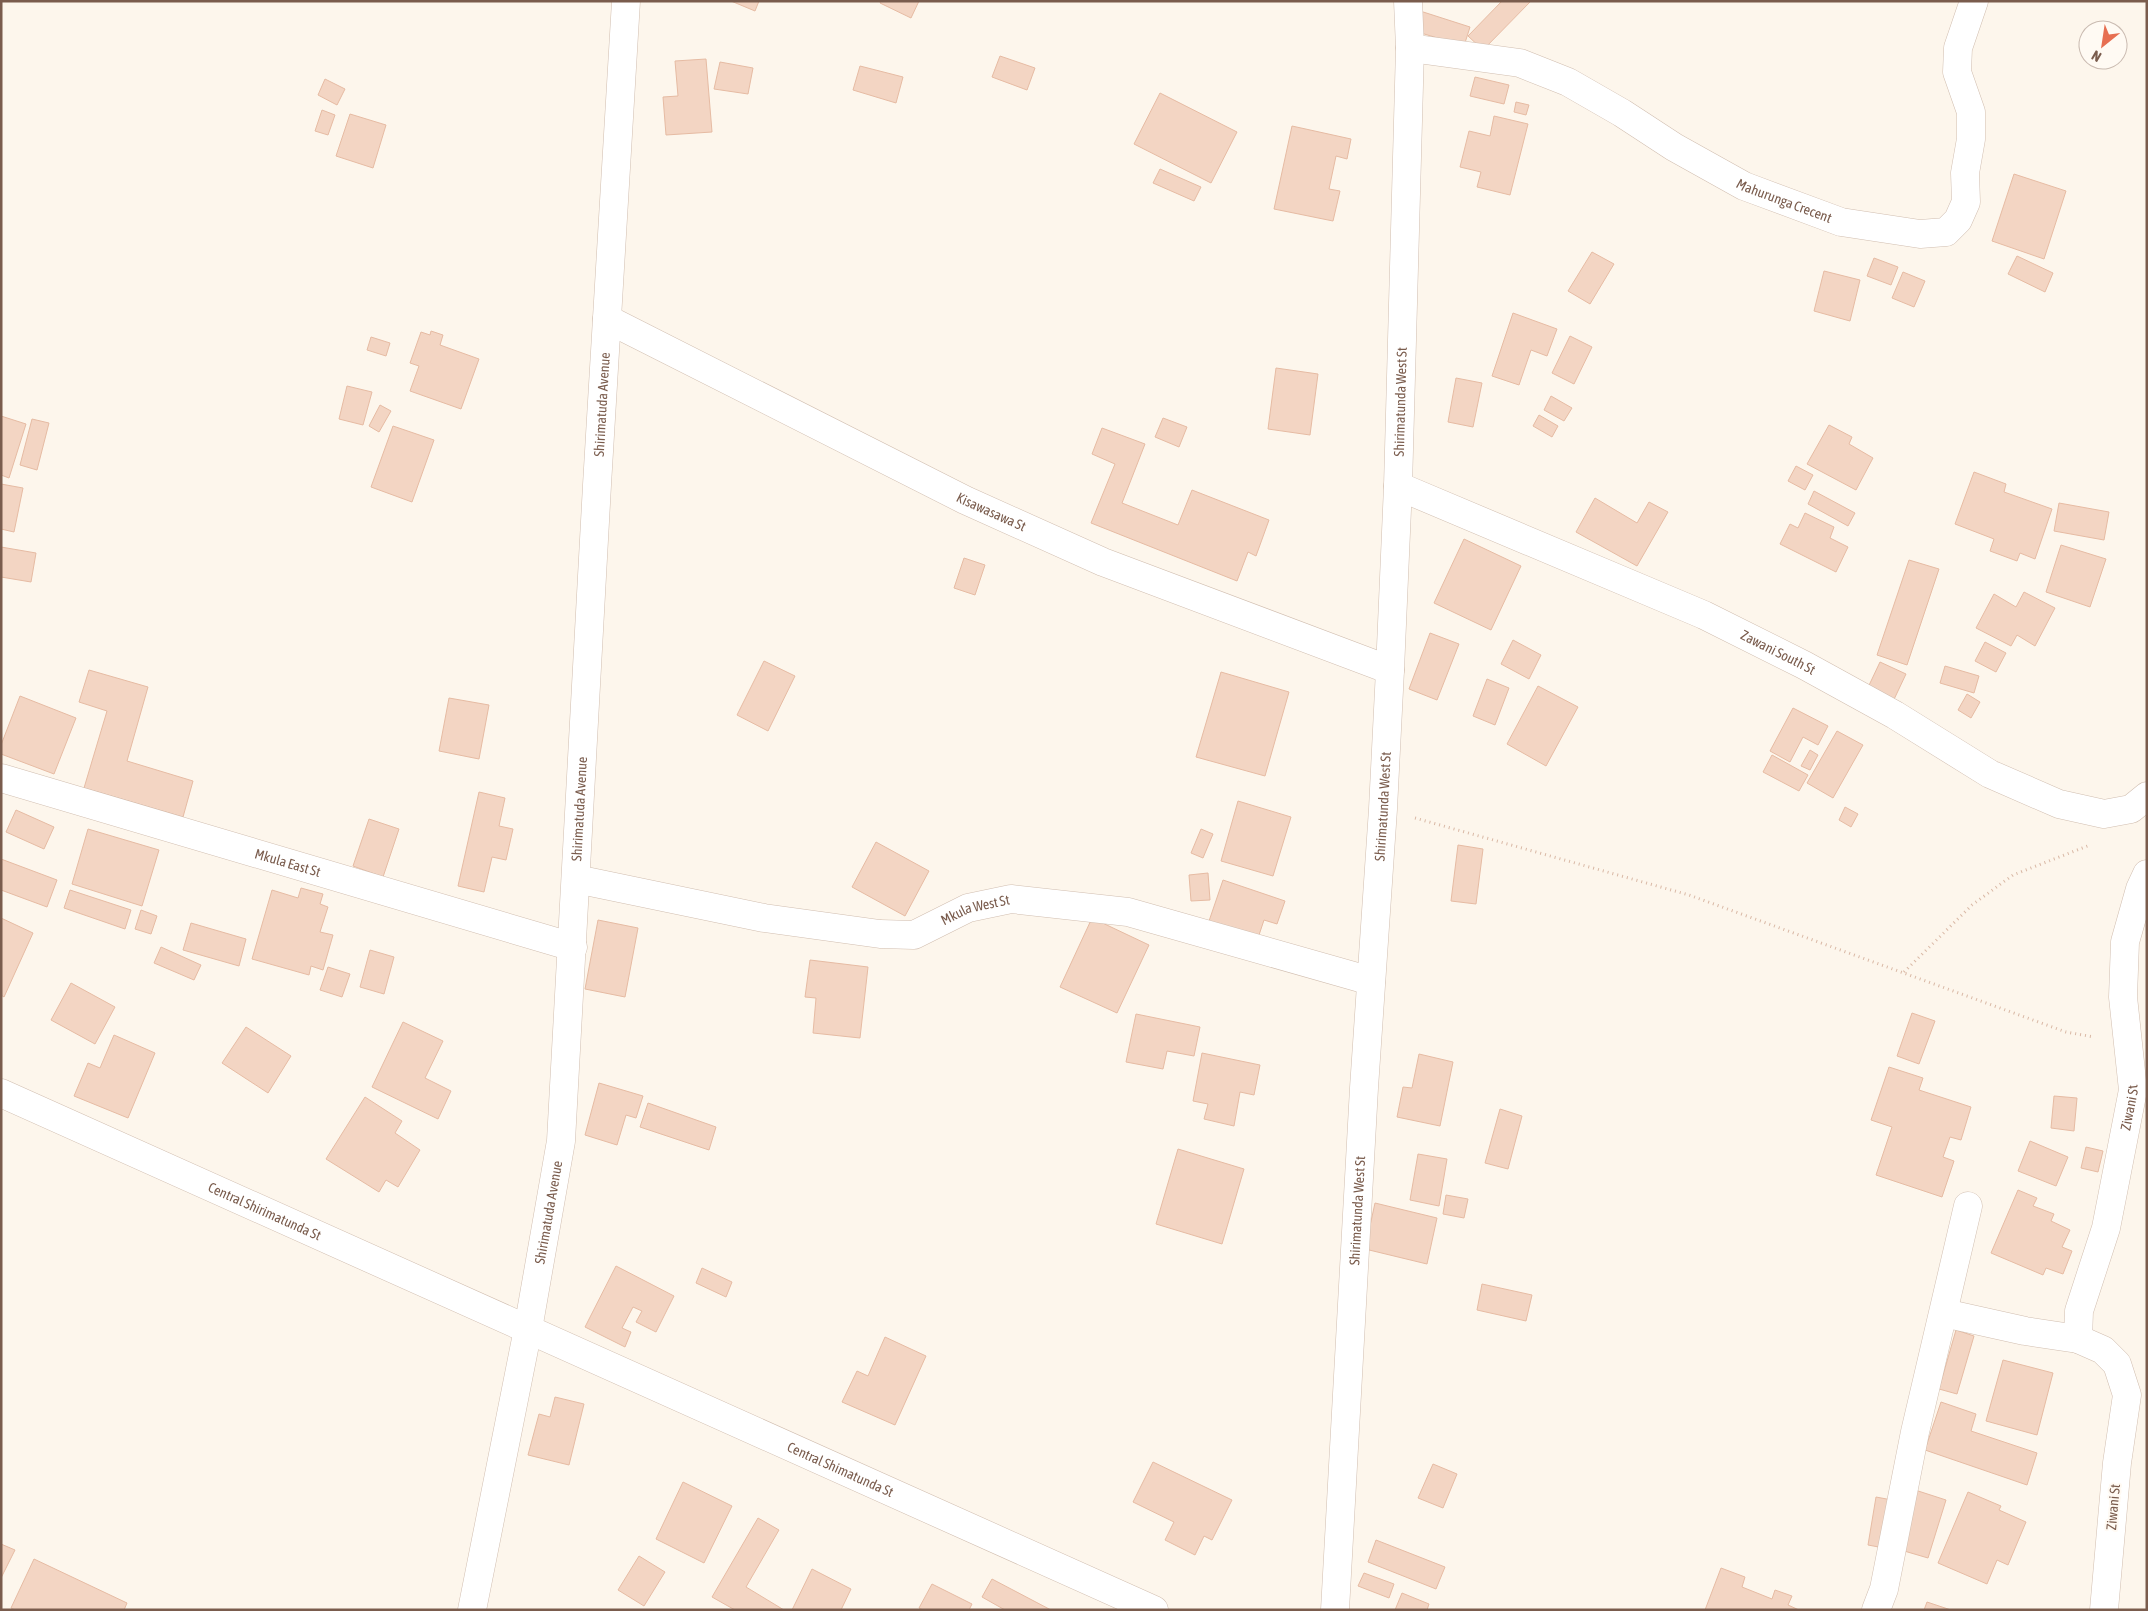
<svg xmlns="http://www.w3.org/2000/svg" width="2148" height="1611" font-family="'Asap Condensed',sans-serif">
<rect width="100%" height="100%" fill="#fdf6ec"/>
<path fill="#f3d5c3" stroke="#e6bba3" d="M731 1H759L755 11Z
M881 1H919L911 18 880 3Z
M1502 1H1531L1483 50 1468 36Z
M1417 10 1470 27 1464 46 1411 30Z
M1000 56 1035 68 1027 90 992 77Z
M706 59 712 132 666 135 663 97 678 96 675 61Z
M720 62 753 68 748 94 714 89Z
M860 66 903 77 896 103 853 90Z
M1475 77 1509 85 1504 104 1470 96Z
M325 79 345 89 337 105 318 95Z
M1160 93 1237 132 1211 183 1134 144Z
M1516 102 1529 105 1526 115 1514 112Z
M322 110 335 115 328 135 315 131Z
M350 114 386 125 373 168 336 156Z
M1494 116 1528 124 1510 195 1477 187 1481 172 1460 167 1469 131 1490 136Z
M1292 126 1351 139 1347 159 1336 156 1329 189 1340 191 1333 221 1274 209Z
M1160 169 1201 187 1194 201 1153 183Z
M2014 174 2066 191 2044 259 1992 241Z
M1592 252 1614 264 1590 304 1568 291Z
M2017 256 2053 273 2045 292 2008 274Z
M1874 258 1898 267 1891 285 1867 276Z
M1824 271 1860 280 1850 321 1814 311Z
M1903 272 1925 281 1914 307 1892 298Z
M1513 313 1557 329 1547 356 1531 350 1519 385 1492 376Z
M431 331 443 335 440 345 479 359 461 409 410 391 419 366 410 363 421 332 430 335Z
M1570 336 1592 347 1574 384 1552 373Z
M371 337 390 343 386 356 367 350Z
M1276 368 1318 374 1310 435 1268 429Z
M1456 378 1482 383 1473 427 1448 422Z
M347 386 372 392 363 425 339 419Z
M1551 396 1572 408 1564 421 1544 410Z
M380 405 391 411 379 432 369 426Z
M1539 415 1558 426 1552 437 1533 426Z
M1 416 26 424 9 478 1 475Z
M1163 418 1187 427 1179 447 1155 437Z
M32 419 49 423 37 470 20 465Z
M1829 425 1852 437 1849 444 1873 458 1856 490 1807 464Z
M393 426 434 440 412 502 371 487Z
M1102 428 1145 444 1122 503 1178 525 1192 490 1269 520 1256 556 1248 552 1237 581 1091 523 1115 464 1092 454Z
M1796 466 1813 475 1805 490 1788 481Z
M1974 472 2006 484 2004 492 2052 509 2035 559 2020 553 2017 561 1990 551 1994 539 1955 524Z
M1 484 23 488 14 532 1 529Z
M1814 491 1855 513 1848 526 1808 504Z
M1595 498 1637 523 1649 502 1668 512 1637 566 1576 532Z
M2059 503 2109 512 2104 540 2054 531Z
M1805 513 1834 527 1830 538 1848 547 1836 572 1780 544 1790 524 1798 528Z
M1464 539 1521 566 1491 630 1434 603Z
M2061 545 2106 559 2090 607 2046 592Z
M1 547 36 553 31 582 1 577Z
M964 558 985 565 975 595 954 588Z
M1909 560 1939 569 1907 665 1877 655Z
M2024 592 2055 608 2035 646 2017 635 2011 646 1976 628 1994 594 2016 607Z
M1430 633 1459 644 1437 700 1409 689Z
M1513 640 1541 655 1529 679 1501 664Z
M1985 642 2006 653 1996 672 1975 661Z
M764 661 795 676 768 731 737 715Z
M1880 662 1906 674 1889 710 1863 698Z
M1945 666 1979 676 1974 693 1940 683Z
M89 670 148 687 127 761 193 781 183 817 84 788 107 711 79 702Z
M1221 672 1289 692 1265 776 1196 757Z
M1487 679 1509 688 1495 725 1473 716Z
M1538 686 1578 707 1546 766 1507 744Z
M1967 694 1980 702 1971 718 1958 710Z
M20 696 76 718 54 774 1 754V745Z
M449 698 489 705 479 759 439 751Z
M1793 708 1828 726 1818 745 1803 737 1790 762 1770 751Z
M1837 731 1863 745 1833 798 1807 783Z
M1810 750 1818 755 1810 770 1801 766Z
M1772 755 1808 775 1799 791 1763 772Z
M479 792 505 798 499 826 513 829 506 860 492 857 484 892 458 886Z
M1238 801 1291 817 1273 876 1221 861Z
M1845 807 1858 814 1851 827 1839 820Z
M16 810 54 827 44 849 6 832Z
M369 819 399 829 383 877 353 866Z
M88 829 159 850 142 906 72 884Z
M1201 829 1213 834 1203 858 1191 853Z
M876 842 929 871 905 916 852 887Z
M1458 845 1483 849 1476 904 1451 901Z
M1 859 57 880 47 907 1 890Z
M1208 873 1210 900 1191 901 1189 875Z
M1223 880 1285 901 1277 924 1264 920 1257 941 1208 924Z
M301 888 323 894 320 904 328 907 320 932 333 935 323 970 311 966 309 975 252 959 272 890 298 898Z
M70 890 131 910 125 929 64 908Z
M141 910 157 916 151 934 135 929Z
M1 918 33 933 4 997 1 995Z
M1092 918 1149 945 1117 1013 1060 987Z
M598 920 638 928 625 997 585 989Z
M191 923 246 939 239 966 183 950Z
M161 947 201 965 194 980 154 963Z
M370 950 394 957 384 994 360 987Z
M810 960 868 967 860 1038 813 1033 816 998 805 997Z
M328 967 350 974 342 997 320 990Z
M71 983 115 1007 95 1044 51 1020Z
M1912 1013 1935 1021 1919 1064 1897 1056Z
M1136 1014 1200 1027 1194 1056 1167 1051 1163 1069 1126 1062Z
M403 1022 443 1041 425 1078 451 1091 438 1119 372 1087Z
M246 1027 291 1056 268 1093 222 1063Z
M114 1035 155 1053 128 1118 74 1096 88 1063 100 1068Z
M1202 1053 1260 1065 1254 1095 1240 1092 1234 1126 1204 1119 1208 1104 1193 1101Z
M1419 1054 1453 1062 1440 1126 1397 1117 1403 1087 1412 1088Z
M1889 1067 1923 1078 1919 1090 1971 1107 1961 1140 1950 1137 1943 1157 1954 1161 1942 1197 1876 1175 1892 1127 1871 1120Z
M599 1083 643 1096 636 1118 626 1115 617 1145 585 1135Z
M2054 1096 2077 1098 2074 1131 2051 1128Z
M365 1097 402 1121 395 1133 420 1150 398 1187 386 1180 379 1192 326 1159Z
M648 1103 716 1127 709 1150 640 1127Z
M1500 1109 1522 1116 1508 1169 1485 1163Z
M2030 1141 2068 1157 2056 1186 2018 1171Z
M2086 1147 2103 1151 2098 1172 2081 1168Z
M1178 1149 1244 1169 1222 1244 1156 1224Z
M1418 1154 1447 1159 1439 1206 1410 1200Z
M2018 1190 2037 1198 2033 1206 2054 1214 2051 1221 2070 1230 2062 1247 2072 1251 2063 1274 2046 1268 2043 1275 1991 1253Z
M1446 1195 1468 1199 1464 1218 1443 1214Z
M1375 1203 1437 1218 1427 1264 1365 1249Z
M616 1266 674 1296 656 1332 636 1322 642 1311 633 1307 622 1328 631 1332 625 1347 585 1327Z
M702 1268 732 1282 726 1297 696 1283Z
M1482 1284 1532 1295 1526 1321 1477 1310Z
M1956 1330 1974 1336 1957 1394 1939 1389Z
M885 1337 926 1356 895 1425 842 1402 857 1371 868 1376Z
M2003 1360 2053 1373 2037 1435 1986 1421Z
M555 1397 584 1404 569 1465 528 1455 539 1414 550 1417Z
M1941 1402 1976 1414 1971 1431 2037 1453 2027 1485 1925 1450Z
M1153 1462 1232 1500 1212 1540 1204 1536 1195 1555 1165 1540 1174 1522 1133 1502Z
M1433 1464 1457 1474 1443 1508 1418 1498Z
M683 1482 732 1506 704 1563 656 1539Z
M1912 1489 1946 1500 1928 1558 1894 1548Z
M1968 1492 2001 1506 1999 1510 2026 1522 2008 1565 1997 1560 1987 1584 1938 1563Z
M1876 1497 1892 1500 1884 1548 1868 1545Z
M758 1518 779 1530 746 1587 784 1610H735L712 1597Z
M1376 1540 1445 1567 1436 1589 1368 1562Z
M1 1544 15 1550 1 1578Z
M639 1556 665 1572 644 1606 618 1590Z
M34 1559 127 1603 124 1610H15L11 1608Z
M1721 1568 1745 1577 1742 1587 1772 1599 1775 1590 1792 1596 1788 1605 1799 1610H1705Z
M812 1569 851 1589 841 1610H792Z
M1364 1573 1394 1584 1389 1598 1358 1586Z
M992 1579 1051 1610H1005L982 1597Z
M932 1584 972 1604 969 1610H923L919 1608Z
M1402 1593 1429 1604 1427 1610H1395Z
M1927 1602 1951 1610H1924Z"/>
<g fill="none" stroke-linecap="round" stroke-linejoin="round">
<g stroke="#d1beb0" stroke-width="29">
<g id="minor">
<path id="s1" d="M1410 48 1520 63 1568 82 1622 113 1674 147 1744 186 1841 222 1920 234 1946 232 1958 220 1966 202 1965 173 1971 139V112L1957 72 1958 48 1974 1"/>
<path id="s2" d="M607 319 965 500 1103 562 1390 670"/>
<path id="s3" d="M1398 486 1704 615 1804 665 1895 715 1990 774 2059 804 2104 814 2131 809 2147 796"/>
<path id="s4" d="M1 778 573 947"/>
<path id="s5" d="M576 879 764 918 880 934 914 935 968 908 1011 899 1128 912 1371 981"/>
<path id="s6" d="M1 1093 1154 1610"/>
<path d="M1944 1313 2025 1331 2078 1339 2103 1350 2117 1364 2127 1395 2117 1463 2104 1610"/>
<path id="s7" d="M2078 1339 2079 1311 2106 1228 2133 1090 2123 997 2125 942 2140 889 2147 874"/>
<path id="s8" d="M472 1610 528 1329 561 1141 597 485 626 1"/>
<path id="s9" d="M1335 1610 1364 1088 1383 809 1390 670 1398 486 1410 48 1408 1"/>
<path d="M1876 1610 1884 1589 1915 1432 1968 1206"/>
</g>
</g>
<path stroke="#d9b8a5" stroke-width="3" stroke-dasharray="1 4" stroke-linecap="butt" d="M1415 818 1689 895 2066 1032 2094 1037
M1904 972 1972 905 2013 875 2090 845"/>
<use href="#minor" stroke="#fff" stroke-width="28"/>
</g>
<g text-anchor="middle" stroke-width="4" stroke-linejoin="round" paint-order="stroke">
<g font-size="14" fill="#7a5c4d" stroke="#fffaf3">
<text dy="5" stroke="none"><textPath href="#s1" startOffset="410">Mahurunga Crecent</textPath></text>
<text dy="5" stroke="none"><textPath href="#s9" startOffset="1210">Shirimatunda West St</textPath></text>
<text dy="5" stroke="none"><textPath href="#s8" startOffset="1215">Shirimatuda Avenue</textPath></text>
<text dy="5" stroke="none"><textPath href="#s2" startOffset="430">Kisawasawa St</textPath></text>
<text dy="5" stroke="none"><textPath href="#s3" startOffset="415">Zawani South St</textPath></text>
<text dy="5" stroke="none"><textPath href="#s9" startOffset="805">Shirimatunda West St</textPath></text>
<text dy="5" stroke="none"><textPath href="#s8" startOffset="810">Shirimatuda Avenue</textPath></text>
<text dy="5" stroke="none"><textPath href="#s4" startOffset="299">Mkula East St</textPath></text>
<text dy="5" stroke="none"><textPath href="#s5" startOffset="410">Mkula West St</textPath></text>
<text dy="5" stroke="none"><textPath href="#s7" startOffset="238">Ziwani St</textPath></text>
<text dy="5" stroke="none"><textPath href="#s9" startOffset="400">Shirimatunda West St</textPath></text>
<text dy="5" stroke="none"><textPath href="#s6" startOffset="289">Central Shirimatunda St</textPath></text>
<text dy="5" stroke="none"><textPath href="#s8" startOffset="405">Shirimatuda Avenue</textPath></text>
<text dy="5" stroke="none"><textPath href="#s6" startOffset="920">Central Shimatunda St</textPath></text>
<text transform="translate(2113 1507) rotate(-85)" y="5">Ziwani St</text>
</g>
</g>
<rect width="2148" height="1611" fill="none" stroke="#7a5c4d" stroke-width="5"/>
<g transform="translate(2103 45) rotate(210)"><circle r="24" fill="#fffaf3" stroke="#cabbb1"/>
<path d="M0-4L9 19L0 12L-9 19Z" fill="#e76f51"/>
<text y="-8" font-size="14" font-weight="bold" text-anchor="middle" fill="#7a5c4d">N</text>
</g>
</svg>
